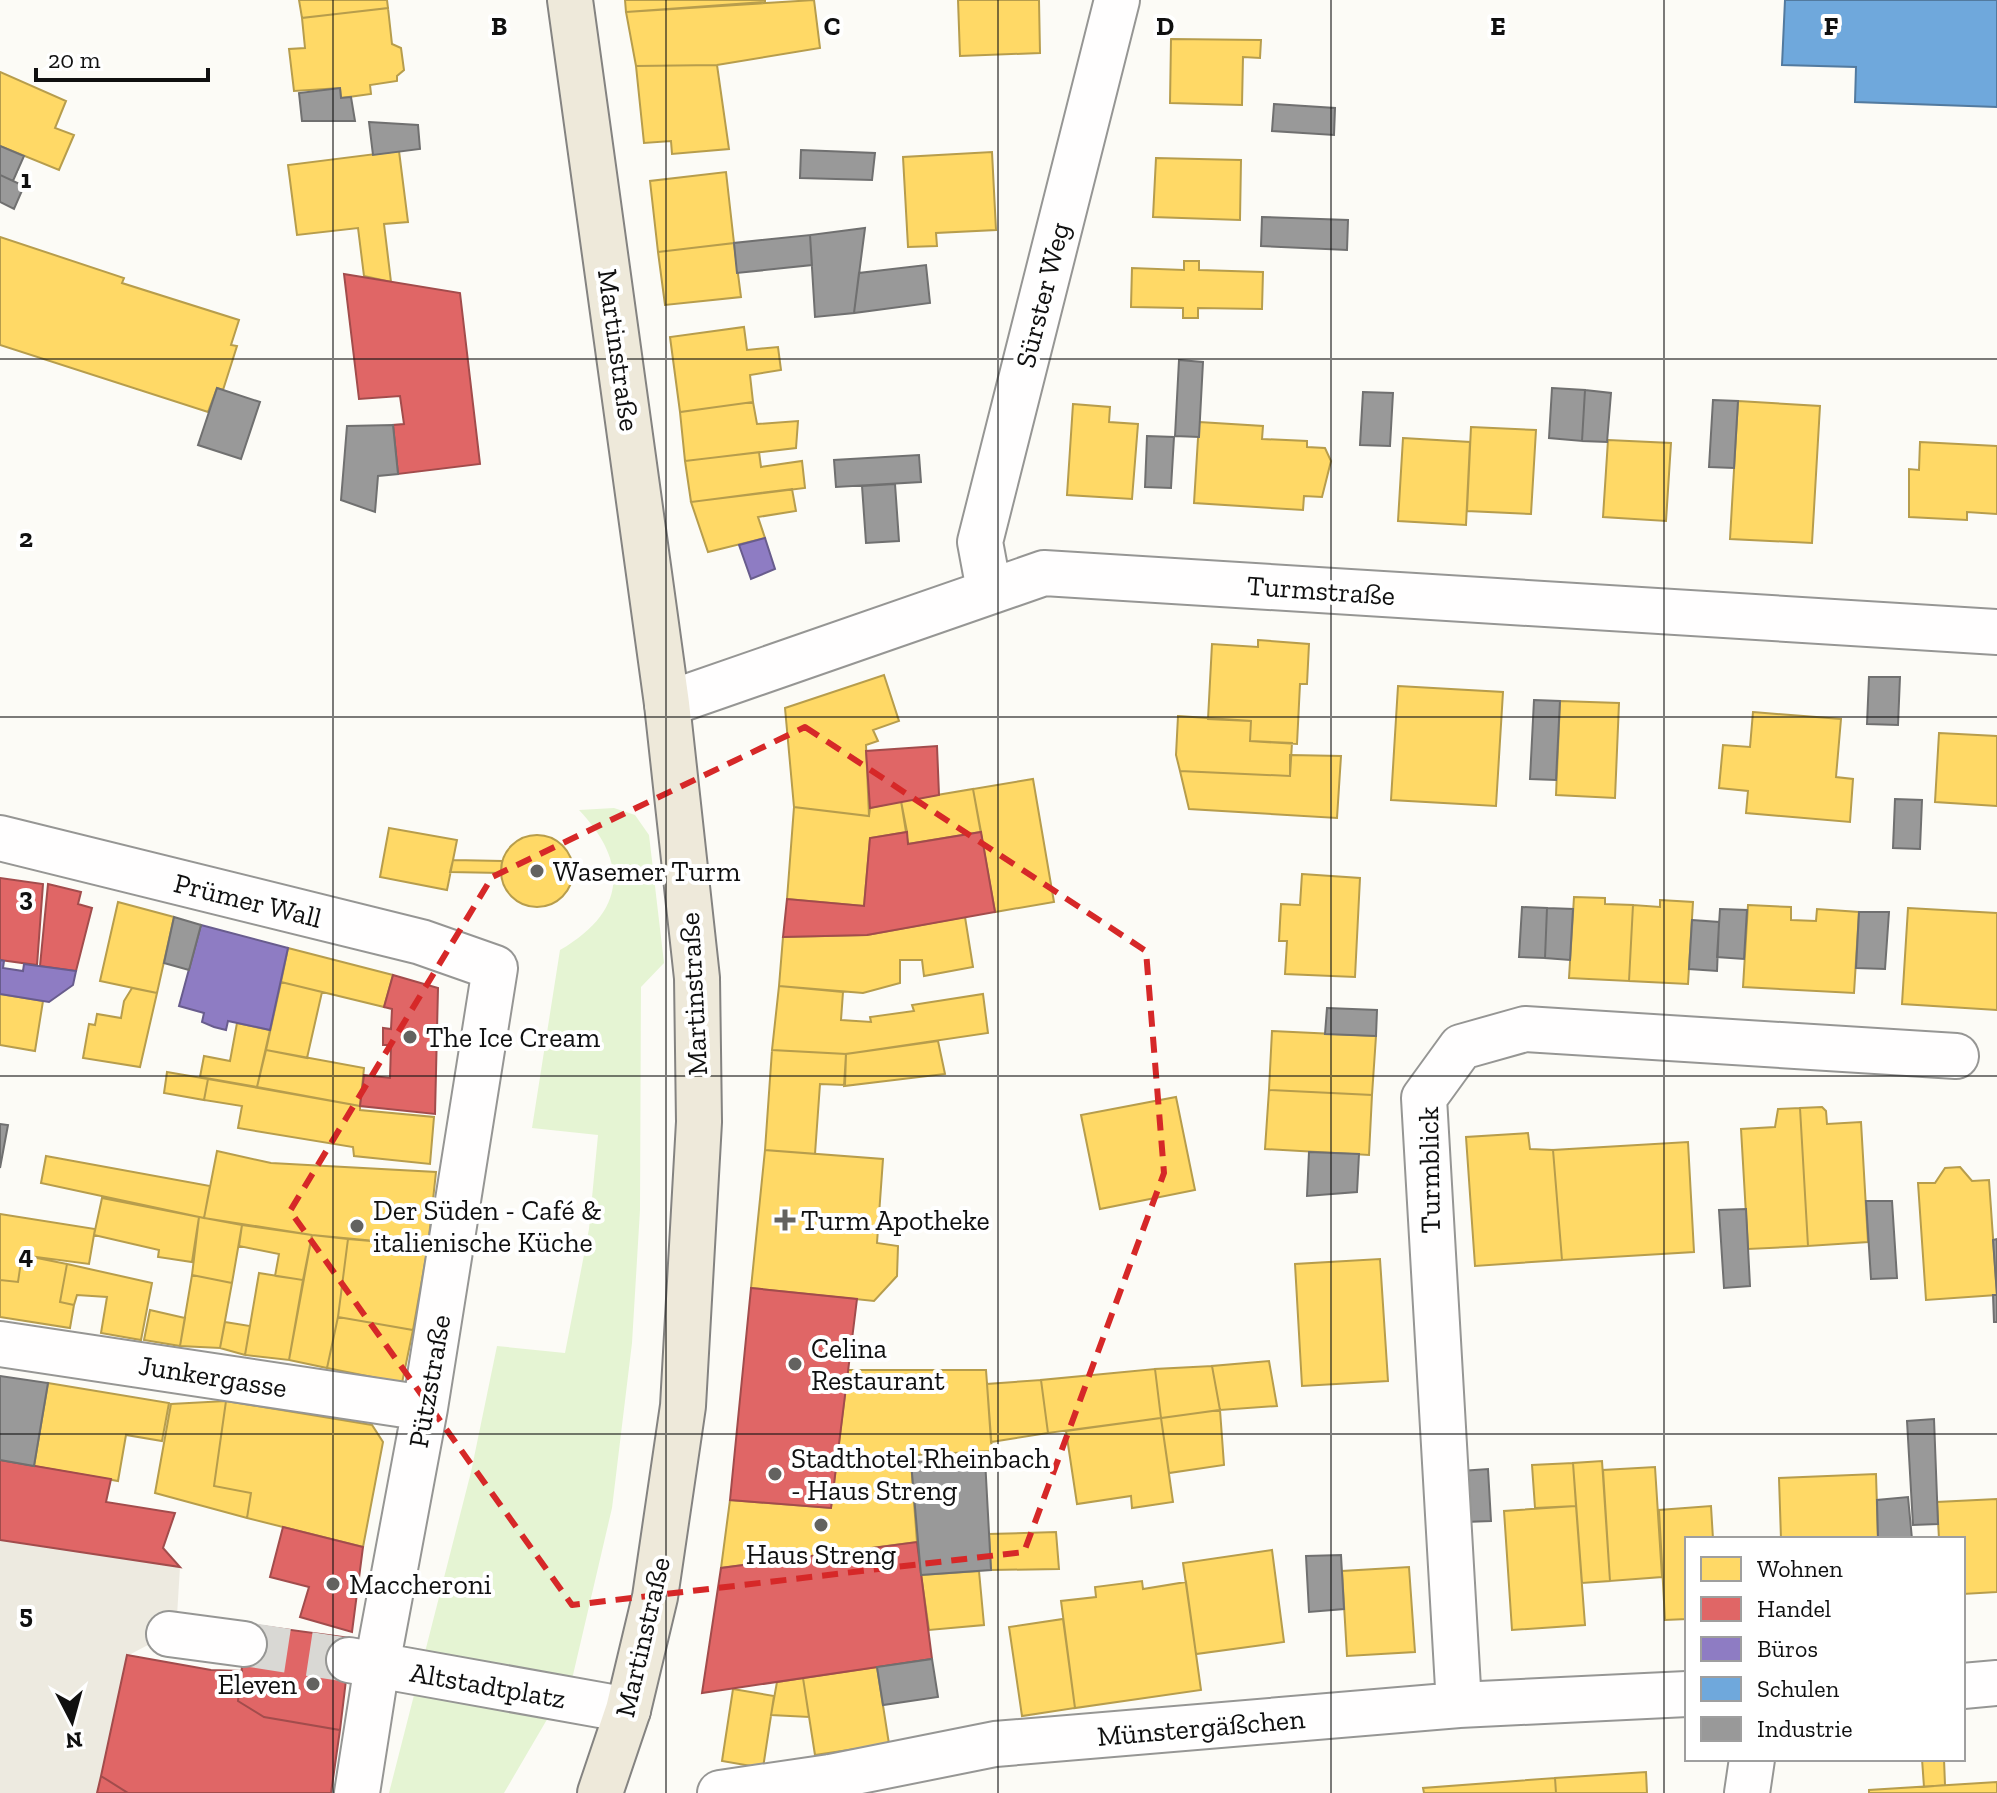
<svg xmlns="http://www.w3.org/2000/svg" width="1997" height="1793" font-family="'Zilla Slab',serif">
<rect width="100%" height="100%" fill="#fcfbf6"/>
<path fill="#e5f4d3" d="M614 808 635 815 649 835 664 963 641 987 640 1210 632 1343 612 1508 573 1675 504 1793H389L471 1472 497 1346 565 1353 589 1229 598 1135 532 1128 560 950C625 912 630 864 579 810Z"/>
<path fill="#edeae0" d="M0 1540 180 1567 177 1616 169 1634 127 1656 97 1793H0Z"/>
<path fill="#ffd966" stroke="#b79d4c" stroke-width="2" d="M299 0H387L388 8 302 18Z
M625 0H765V2L626 12Z
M814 0 820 48 717 65 636 66 626 12Z
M958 0H1039L1040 53 960 56Z
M388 8 392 44 401 48 404 70 397 76V81L370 85 371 94 341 98 340 88 294 91 289 49 305 48 302 18Z
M1171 39 1261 40 1260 58 1243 57 1242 105 1170 103Z
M717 65 729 149 672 154 671 141 644 143 636 66Z
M0 72 66 101 55 128 74 135 59 170 0 146Z
M399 151 408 222 384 224 391 282 364 276 358 228 297 235 288 165Z
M992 152 996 230 936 233 937 246 908 247 903 157Z
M1156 158 1241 160 1240 220 1153 217Z
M726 172 734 243 658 252 650 181Z
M0 237 124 278 122 283 239 320 231 345 237 346 223 390 217 388 208 412 0 345Z
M734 243 741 297 665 305 658 252Z
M1184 261H1199V270L1263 272 1262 309 1198 308V318H1183V308L1131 307 1132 268 1184 270Z
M744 327 747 350 778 347 781 370 750 375 753 402 680 412 670 337Z
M1738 401 1820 406 1812 543 1730 539Z
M753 402 757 424 798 421 796 448 685 461 680 412Z
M1073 404 1110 407 1109 422 1138 424 1132 499 1067 495Z
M1199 422 1263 426 1262 439 1307 441V447L1325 448 1331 461 1322 497 1304 496 1303 510 1194 503Z
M1471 427 1536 430 1531 514 1467 511Z
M1403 438 1470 442 1466 525 1398 521Z
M1608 440 1671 443 1666 521 1603 517Z
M1920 442 1997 446V514L1967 512V520L1909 517V469L1919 470Z
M759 452 761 467 802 461 805 488 691 502 685 461Z
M792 489 796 511 758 517 765 538 708 552 691 502Z
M1258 640 1309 644 1307 684H1300L1297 744 1250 741 1251 721 1208 719 1212 644 1258 647Z
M884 675 899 721 873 730 878 741 866 745 869 816 794 807 785 708Z
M1398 686 1503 692 1496 806 1391 800Z
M1560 701 1619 703 1615 798 1556 795Z
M1753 712 1841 719 1836 777 1853 779 1850 822 1746 813 1748 791 1719 788 1723 745 1750 747Z
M1178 716 1251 721 1250 741 1292 743 1290 776 1180 771 1176 755Z
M1939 733 1997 736V806L1935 802Z
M1290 755 1341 756 1337 818 1189 809 1180 771 1290 776Z
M1033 779 1054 902 995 912 973 789Z
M973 789 981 832 908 844 901 801Z
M901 801 907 832 870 838 864 906 787 899 794 807 869 816 870 808Z
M389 828 457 840 447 890 380 877Z
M501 871a36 36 0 1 1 72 0a36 36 0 1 1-72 0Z
M453 860 502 861 501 873 450 872Z
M1302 874 1360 878 1355 977 1285 974 1287 941H1279L1281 904 1300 905Z
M1574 897 1605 898V904L1633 905 1629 981 1569 978Z
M1660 900 1693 902 1688 984 1629 981 1633 905 1660 907Z
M118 902 174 917 157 993 100 981Z
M1748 905 1791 907V920L1816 921 1817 909 1859 912 1854 993 1743 987Z
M1908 908 1997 913V1010L1902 1004Z
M965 917 973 967 924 976 922 960H900V983L863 993 779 986 783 937 867 935Z
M288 948 393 975 384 1007 281 982Z
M281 982 322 992 307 1058 266 1050Z
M779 986 843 992 841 1020 871 1022 870 1017 914 1011 912 1005 983 994 988 1033 846 1054 772 1050Z
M132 988 157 993 140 1067 83 1058 89 1024 95 1025 97 1014 121 1018 124 1001Z
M0 994 43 1001 35 1051 0 1045Z
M237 1023 270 1030 257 1087 200 1077 204 1056 230 1061Z
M1272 1031 1376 1036 1372 1095 1269 1090Z
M938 1041 945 1074 844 1086 846 1054Z
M266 1050 364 1068 360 1106 257 1087Z
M772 1050 846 1054 845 1085 820 1084 815 1154 765 1150Z
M167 1072 208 1079 204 1100 164 1093Z
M208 1079 360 1106V1110L434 1117 430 1164 354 1156 353 1147 238 1128 242 1106 204 1100Z
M1269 1090 1372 1095 1369 1155 1265 1149Z
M1176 1097 1195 1190 1100 1209 1081 1115Z
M1822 1107 1826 1111 1827 1124 1861 1122 1868 1242 1808 1246 1800 1108Z
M1800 1108 1808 1246 1748 1249 1741 1129 1775 1127 1778 1109Z
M1528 1133 1530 1149 1553 1150 1562 1260 1475 1266 1466 1137Z
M1688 1142 1694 1252 1562 1260 1553 1150Z
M765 1150 883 1159 877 1243 898 1246 897 1276 874 1301 751 1288Z
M217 1151 271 1163 436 1172 428 1246 312 1235 204 1218Z
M46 1156 210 1186 204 1218 41 1183Z
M1960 1167 1972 1181 1989 1180 1997 1295 1926 1300 1918 1183H1935L1945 1168Z
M102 1198 199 1217 192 1262 158 1257 159 1250 94 1235Z
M0 1214 95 1229 89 1264 22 1255 18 1282 0 1280Z
M199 1217 242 1225 232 1283 192 1275Z
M242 1225 312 1235 303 1280 275 1276 279 1254 239 1246Z
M312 1235 348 1239 338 1317 327 1368 289 1360Z
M348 1239 428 1246 413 1330 338 1317Z
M22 1255 67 1264 60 1302 74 1305 70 1328 0 1317V1280L18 1282Z
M1380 1259 1388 1381 1302 1386 1295 1264Z
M67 1264 152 1283 141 1340 101 1333 107 1297 77 1295 74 1305 60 1302Z
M259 1273 303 1280 289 1360 245 1355Z
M192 1275 232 1283 220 1348 180 1346Z
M150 1310 185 1318 180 1346 144 1340Z
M338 1317 413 1330 402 1383 327 1368Z
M225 1322 250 1326 245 1355 220 1348Z
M1269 1361 1277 1406 1220 1410 1212 1366Z
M1212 1366 1220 1410 1161 1418 1155 1369Z
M1155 1369 1161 1418 1048 1433 1041 1380Z
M848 1370H986L992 1451 837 1459Z
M1041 1380 1048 1433 991 1442 987 1384Z
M48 1383 169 1403 162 1441 126 1435 118 1481 34 1466Z
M226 1401 372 1425 383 1442 363 1547 247 1518 251 1493 214 1486Z
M226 1401 214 1486 251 1493 247 1518 155 1493 171 1404Z
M1220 1410 1224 1465 1169 1473 1161 1418Z
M1161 1418 1173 1502 1132 1508 1131 1496 1077 1504 1066 1431Z
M837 1459 911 1462 917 1542 721 1568 730 1500 831 1508Z
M1602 1461 1610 1581 1582 1583 1573 1463Z
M1573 1463 1576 1506 1535 1508 1532 1465Z
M1655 1467 1662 1577 1610 1581 1603 1470Z
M1876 1474 1878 1539H1781L1779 1478Z
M1997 1499V1592L1963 1594V1539H1939L1937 1502Z
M1576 1506 1585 1625 1512 1630 1504 1511Z
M1711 1506 1713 1539H1687V1619L1665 1620 1659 1510Z
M1056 1532 1059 1569 991 1570 989 1534Z
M1272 1550 1284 1642 1196 1654 1183 1563Z
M1409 1567 1415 1652 1347 1656 1342 1571Z
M979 1571 984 1625 929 1630 921 1575Z
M1142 1581 1143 1589 1186 1582 1201 1690 1075 1708 1061 1601 1096 1597 1095 1587Z
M1063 1619 1075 1708 1022 1716 1009 1627Z
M877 1667 889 1744 815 1755 803 1678Z
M803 1678 809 1717 771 1715 777 1682Z
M733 1689 774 1696 763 1768 722 1761Z
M1922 1759H1944L1945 1785 1924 1787Z
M1646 1772 1647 1793H1556L1555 1778Z
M1555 1778 1556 1793H1424L1423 1788Z
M1997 1782V1793H1869V1790Z"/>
<path fill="#e06666" stroke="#a24c4c" stroke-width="2" d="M344 274 460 293 480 464 398 474 393 425 404 424 400 396 359 399Z
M937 746 939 795 870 808 866 751Z
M907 832 908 844 981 832 995 912 867 935 783 937 787 899 864 906 870 838Z
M0 878 43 884 37 965 0 960Z
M48 884 81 892 78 904 92 908 76 971 40 966Z
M393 975 438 988 435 1114 360 1106 364 1075 390 1078 391 1045H383V1028L391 1029 392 1009 384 1007Z
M751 1288 857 1299 831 1508 730 1500Z
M0 1460 111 1479 106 1502 175 1513 163 1548 180 1567 0 1540Z
M283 1527 363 1547 352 1632 300 1617 309 1587 270 1577Z
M917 1542 932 1659 702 1693 721 1568Z
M247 1624 351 1638 340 1730 264 1717 238 1701Z
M127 1655 211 1670 242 1671 238 1701 264 1717 340 1730 331 1793H128L101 1776Z
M101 1776 128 1793H97Z"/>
<path fill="#8e7cc3" stroke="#685c8d" stroke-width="2" d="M765 538 775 569 751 579 739 545Z
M201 925 288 948 270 1030 228 1021 226 1030 214 1027 202 1022 204 1013 179 1006Z
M0 960 4 961 3 968 23 971 24 964 76 971 73 985 49 1002 0 994Z"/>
<path fill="#6fa8dc" stroke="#527a9f" stroke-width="2" d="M1785 0H1997V107L1855 102 1856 67 1782 65Z"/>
<path fill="#999" stroke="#707070" stroke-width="2" d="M340 88 341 98 351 97 355 121H302L299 93Z
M1274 104 1335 108 1334 135 1272 131Z
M369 122 418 125 420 149 373 155Z
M0 146 24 156 13 181 0 175Z
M801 150 875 153 872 180 800 178Z
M0 175 24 186 14 209 0 202Z
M1262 217 1348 220 1347 250 1261 246Z
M865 228 854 313 815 317 810 235Z
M810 235 812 265 737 273 734 243Z
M926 265 930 303 854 313 859 273Z
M1179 360 1203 362 1199 437 1175 436Z
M217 388 260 402 241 459 198 445Z
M1552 388 1585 390 1582 441 1549 438Z
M1585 390 1611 393 1607 442 1582 441Z
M1363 392 1393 393 1390 446 1360 445Z
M1713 400 1738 401 1734 468 1709 467Z
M393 425 398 474 378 476 375 512 341 500 347 426Z
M1147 436 1174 437 1171 488 1145 487Z
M919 455 921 482 836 487 834 460Z
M895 484 899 541 866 543 862 486Z
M1869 677H1900L1898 725 1867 724Z
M1534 700 1560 701 1556 780 1530 779Z
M1895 799 1922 800 1920 849 1893 848Z
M1522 907 1547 908 1545 958 1519 957Z
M1547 908 1573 909 1570 960 1545 958Z
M1720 909 1747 910 1744 959 1717 957Z
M1859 912H1889L1885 969 1856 968Z
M174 917 201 925 189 970 164 963Z
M1692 920 1719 922 1717 971 1689 969Z
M1327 1008 1377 1010 1376 1036 1325 1034Z
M0 1124 8 1125 0 1168Z
M1309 1152 1359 1154 1357 1192 1307 1196Z
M1866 1201H1892L1897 1278 1871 1279Z
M1746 1209 1750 1286 1724 1288 1719 1210Z
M1997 1239V1322H1994L1993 1295H1997L1993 1240Z
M0 1376 48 1383 34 1466 0 1460Z
M1934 1419 1938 1524 1913 1525 1907 1421Z
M985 1459 991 1570 921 1575 911 1462Z
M1488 1469 1491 1521 1465 1522 1461 1471Z
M1908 1497 1912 1539H1878L1877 1500Z
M1341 1555 1344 1609 1309 1612 1306 1556Z
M932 1659 938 1697 883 1705 877 1667Z"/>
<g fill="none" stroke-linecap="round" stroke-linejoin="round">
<path stroke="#d9d8d4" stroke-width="44" stroke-dasharray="44 22" stroke-linecap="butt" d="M244 1644 349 1660"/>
<g stroke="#969694" stroke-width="48">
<path id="minor" d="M989 590 980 542 1117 0
M667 704 1044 573 1997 632
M0 838 421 942 495 968 425 1408 377 1665 357 1793
M0 1344 425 1408
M169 1634 244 1644
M349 1660 628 1710
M1963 1686 1997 1683
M1459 1705 1424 1098 1461 1047 1525 1029 1956 1056
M720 1793 830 1777 995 1744 1459 1705 1687 1694
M1747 1793 1752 1759"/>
</g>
<g stroke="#848381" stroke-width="48">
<path id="major" d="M570 0 667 704 697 978 699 1122 683 1406 655 1597 628 1710 600 1793"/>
</g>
<use href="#minor" stroke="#fffefe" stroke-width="44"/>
<use href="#major" stroke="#eee9da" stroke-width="44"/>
</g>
<path fill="none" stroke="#d62828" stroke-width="6" stroke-dasharray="16 10" stroke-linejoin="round" d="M805 727 1146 951 1164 1173 1024 1552 572 1605 290 1211 492 877Z"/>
<path fill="none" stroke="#101010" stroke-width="2" stroke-opacity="0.55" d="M333 0V1793M666 0V1793M998 0V1793M1331 0V1793M1664 0V1793M0 359H1997M0 717H1997M0 1076H1997M0 1434H1997"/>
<g fill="#636260" stroke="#fff" stroke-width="3">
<circle cx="537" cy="871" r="8"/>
<circle cx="410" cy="1037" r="8"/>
<path d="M781 1208h8v8h8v8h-8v8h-8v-8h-8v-8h8z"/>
<circle cx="357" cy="1226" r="8"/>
<circle cx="795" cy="1364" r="8"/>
<circle cx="775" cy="1474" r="8"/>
<circle cx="821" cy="1525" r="8"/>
<circle cx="333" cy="1584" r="8"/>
<circle cx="313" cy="1684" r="8"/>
</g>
<g text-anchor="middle" stroke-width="8" stroke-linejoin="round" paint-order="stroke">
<g font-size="28" fill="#101010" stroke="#fff">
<text transform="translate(1042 295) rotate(-76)" y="10">Sürster Weg</text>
<text transform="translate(619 350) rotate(82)" y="10">Martinstraße</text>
<text transform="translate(1321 590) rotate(4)" y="10">Turmstraße</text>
<text transform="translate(248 900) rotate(14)" y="10">Prümer Wall</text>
<text transform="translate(693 994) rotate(-93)" y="10">Martinstraße</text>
<text transform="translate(1429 1170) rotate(-91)" y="10">Turmblick</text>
<text transform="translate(213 1376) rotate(9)" y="10">Junkergasse</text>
<text transform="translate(429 1381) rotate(-80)" y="10">Pützstraße</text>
<text transform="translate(642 1637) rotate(-77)" y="10">Martinstraße</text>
<text transform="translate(488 1685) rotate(10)" y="10">Altstadtplatz</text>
<text transform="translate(1201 1727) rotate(-5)" y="10">Münstergäßchen</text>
</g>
<g font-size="28" fill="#101010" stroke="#fff" text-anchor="start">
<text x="553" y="881">Wasemer Turm</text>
<text x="426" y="1047">The Ice Cream</text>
<text x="373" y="1220">Der Süden - Café &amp;<tspan x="373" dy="32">italienische Küche</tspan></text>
<text x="801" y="1230">Turm Apotheke</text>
<text x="811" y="1358">Celina<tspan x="811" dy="32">Restaurant</tspan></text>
<text x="791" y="1468">Stadthotel Rheinbach<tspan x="791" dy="32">- Haus Streng</tspan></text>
<text x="821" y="1564" text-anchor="middle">Haus Streng</text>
<text x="349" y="1594">Maccheroni</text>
<text x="297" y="1694" text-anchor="end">Eleven</text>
</g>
</g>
<g font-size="26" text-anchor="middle" font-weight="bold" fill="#101010" stroke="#fff" stroke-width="8" stroke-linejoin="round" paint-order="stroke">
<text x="499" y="35">B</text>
<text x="832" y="35">C</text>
<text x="1165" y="35">D</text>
<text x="1498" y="35">E</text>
<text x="1831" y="35">F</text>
<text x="26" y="188">1</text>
<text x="26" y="547">2</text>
<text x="26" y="906">3</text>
<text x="26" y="1264">4</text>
<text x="26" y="1623">5</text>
</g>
<rect x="1685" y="1537" width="280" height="224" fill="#ffffff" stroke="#9f9f9f" stroke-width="2"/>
<rect x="1701" y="1557" width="40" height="24" fill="#ffd966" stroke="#9f9f9f" stroke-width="2"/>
<text x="1757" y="1577" font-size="24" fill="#101010">Wohnen</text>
<rect x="1701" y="1597" width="40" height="24" fill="#e06666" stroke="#9f9f9f" stroke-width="2"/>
<text x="1757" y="1617" font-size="24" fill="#101010">Handel</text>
<rect x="1701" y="1637" width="40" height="24" fill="#8e7cc3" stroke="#9f9f9f" stroke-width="2"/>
<text x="1757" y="1657" font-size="24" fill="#101010">Büros</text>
<rect x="1701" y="1677" width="40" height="24" fill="#6fa8dc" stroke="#9f9f9f" stroke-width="2"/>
<text x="1757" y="1697" font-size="24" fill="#101010">Schulen</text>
<rect x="1701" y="1717" width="40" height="24" fill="#999999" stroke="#9f9f9f" stroke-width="2"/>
<text x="1757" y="1737" font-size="24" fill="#101010">Industrie</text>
<g transform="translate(72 1721) rotate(174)" stroke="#ffffff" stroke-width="6" paint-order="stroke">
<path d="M0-6L14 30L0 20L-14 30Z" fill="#101010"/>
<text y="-12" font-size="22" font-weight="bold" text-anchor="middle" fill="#101010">N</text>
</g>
<path d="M36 68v12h172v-12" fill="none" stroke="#101010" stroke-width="4"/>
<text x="48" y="68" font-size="24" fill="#101010" stroke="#ffffff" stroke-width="6" paint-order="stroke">20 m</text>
</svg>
